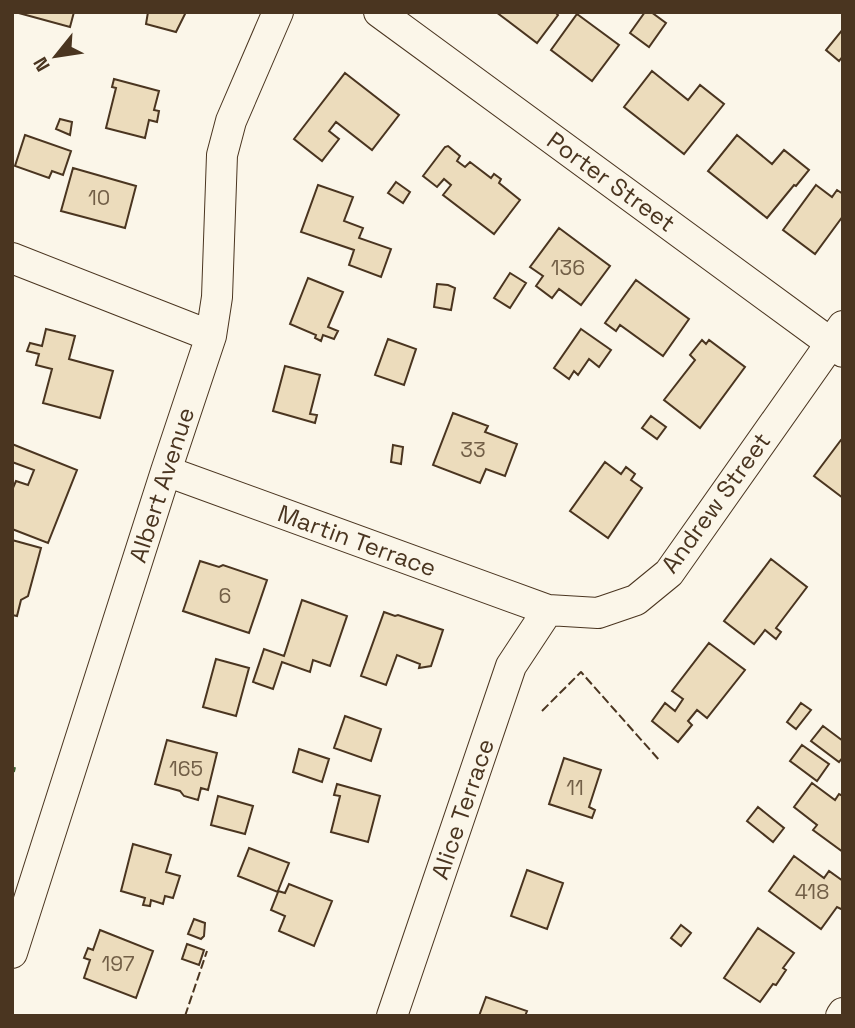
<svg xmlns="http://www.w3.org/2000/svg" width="855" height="1028" font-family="'Space Grotesk',sans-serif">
<rect width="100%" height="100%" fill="#fbf6e9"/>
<path fill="#ecdcbc" stroke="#4a3520" stroke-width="2" d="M15 12H74L70 27Z
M148 12H186L176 32 146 24Z
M496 12H555L558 15 537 43Z
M645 12H651L666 23 649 47 630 33Z
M577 14 619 45 592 81 551 50Z
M843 29V56L839 61 826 50Z
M652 71 688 100 700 85 724 104 684 154 624 107Z
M345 73 399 115 372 150 336 122 329 131 339 139 322 161 294 139Z
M114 79 159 91 154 110 159 111 157 122 149 120 145 138 106 128 116 88 112 87Z
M60 119 72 122 70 135 56 129Z
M25 135 71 151 63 175 52 171 49 178 15 166Z
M737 135 772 164 784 150 809 170 796 186 794 185 767 218 708 171Z
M448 146 460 156 457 161 465 167 470 162 491 178 494 174 501 179 499 183 520 200 494 234 443 195 451 185 444 179 437 187 423 176 445 147Z
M73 168 136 186 125 228 61 211Z
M396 182 410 192 403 203 388 193Z
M318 185 353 197 344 221 363 228 359 238 391 249 381 277 349 265 354 250 301 232Z
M816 185 832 197 837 190 843 194V216L815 254 783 230Z
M559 228 610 266 581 305 559 289 552 298 536 286 543 276 530 267Z
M510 273 526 283 510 308 494 298Z
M308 278 343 292 328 327 338 331 334 339 323 335 321 341 315 338 316 335 290 324Z
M636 280 689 319 663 356 620 325 616 331 605 323Z
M437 284 448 285 455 288 451 310 434 307Z
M46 329 75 336 69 359 113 371 100 418 43 403 52 369 36 365 39 354 27 351 30 343 42 346Z
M581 329 611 350 599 367 589 359 578 375 574 371 569 379 554 368Z
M388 339 416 349 404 385 375 375Z
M702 340 706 344 709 340 745 367 700 428 664 400 695 360 690 355Z
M285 366 320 375 310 414 317 415 315 423 273 411Z
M453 413 488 426 485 432 517 444 505 476 486 469 480 483 433 465Z
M651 416 666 427 657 439 642 428Z
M841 440 843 441V498L814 476Z
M12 444 77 470 48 543 12 529V490L16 481 28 485 34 470 12 462Z
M393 445 403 447 401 464 391 462Z
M605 462 621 474 626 467 635 474 631 480 642 488 608 538 570 511Z
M12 540 41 548 28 596 21 600 17 616 12 615Z
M771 559 807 587 776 628 781 632 776 639 765 630 754 644 724 621Z
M200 561 219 567 223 565 267 580 249 633 183 611Z
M302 600 347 616 330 666 313 660 310 672 282 662 273 689 253 682 264 649 284 656Z
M384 612 395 616 398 615 443 630 431 666 419 668 420 664 397 655 386 685 361 676Z
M709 643 745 670 707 718 697 710 688 721 692 725 678 742 652 721 665 703 675 711 683 699 672 691Z
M216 659 249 668 236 716 203 707Z
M801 703 811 710 796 729 787 722Z
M345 716 381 729 371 761 334 748Z
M823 726 843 741V757L839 762 811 741Z
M167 740 217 753 208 790 201 788 198 800 184 796 180 791 155 784Z
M802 745 829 764 817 781 790 761Z
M299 749 329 759 322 782 293 772Z
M564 758 601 770 589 807 595 810 592 818 549 804Z
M812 783 835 800 839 794 843 796V852L813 830 817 825 794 807Z
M337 784 380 796 368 842 331 832 340 796 334 795Z
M218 796 253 806 245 834 211 825Z
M758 807 784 828 773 842 747 821Z
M133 844 171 855 166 872 180 876 173 898 165 896 163 904 151 900 150 906 143 905 145 898 121 891Z
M249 848 289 863 278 891 285 893 289 884 332 901 314 946 279 931 285 916 271 910 278 892 238 876Z
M794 856 824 878 829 871 843 881V910L837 907 821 929 769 891Z
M527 870 563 883 547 929 511 916Z
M194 919 205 923 204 936 201 939 188 934Z
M681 925 691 933 681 946 671 938Z
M758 928 794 953 783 968 786 970 776 985 773 984 760 1002 724 978Z
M100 930 153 951 136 998 84 978 90 960 84 958 88 948 93 950Z
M187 944 204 950 199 965 182 959Z
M486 997 527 1011 525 1016H479Z"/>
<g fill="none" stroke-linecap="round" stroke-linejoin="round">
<g stroke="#4a3520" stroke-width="32">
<path id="minor" d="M379 12 843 352
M12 258 211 336
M166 471 548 610 598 613 636 600 669 573 843 326
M12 953 166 471 211 336 217 297 222 155 231 121 278 12
M392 1016 511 666 548 610
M841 1016 843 1013"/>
</g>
<use href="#minor" stroke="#fbf6e9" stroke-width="30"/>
<path stroke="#436837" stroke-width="5" stroke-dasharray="3.5 5" stroke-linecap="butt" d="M12 769 16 770"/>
<path stroke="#4a3520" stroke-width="2" stroke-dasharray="9 3.5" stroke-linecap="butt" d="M542 711 581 672 660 761
M185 1016 207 951"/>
</g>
<g text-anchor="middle" stroke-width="5" stroke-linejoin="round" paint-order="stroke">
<g font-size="21" fill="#725f47">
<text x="99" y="205">10</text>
<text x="568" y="275">136</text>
<text x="473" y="457">33</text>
<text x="225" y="603">6</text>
<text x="186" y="776">165</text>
<text x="575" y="795">11</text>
<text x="812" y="899">418</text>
<text x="118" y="971">197</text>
</g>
<g font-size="24" fill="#4a3520" stroke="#fbf6e9">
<text transform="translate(611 182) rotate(36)" y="8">Porter Street</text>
<text transform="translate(162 485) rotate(-72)" y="8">Albert Avenue</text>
<text transform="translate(716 503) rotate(-54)" y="8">Andrew Street</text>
<text transform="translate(357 541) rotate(20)" y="8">Martin Terrace</text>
<text transform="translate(463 809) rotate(-71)" y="8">Alice Terrace</text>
</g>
</g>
<rect width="855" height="1028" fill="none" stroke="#4a3520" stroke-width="28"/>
<g transform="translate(56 56) rotate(240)" stroke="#fbf6e9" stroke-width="5" paint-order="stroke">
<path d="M0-5L12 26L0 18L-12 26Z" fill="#4a3520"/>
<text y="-10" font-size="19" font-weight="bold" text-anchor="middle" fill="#4a3520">N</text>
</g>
</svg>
